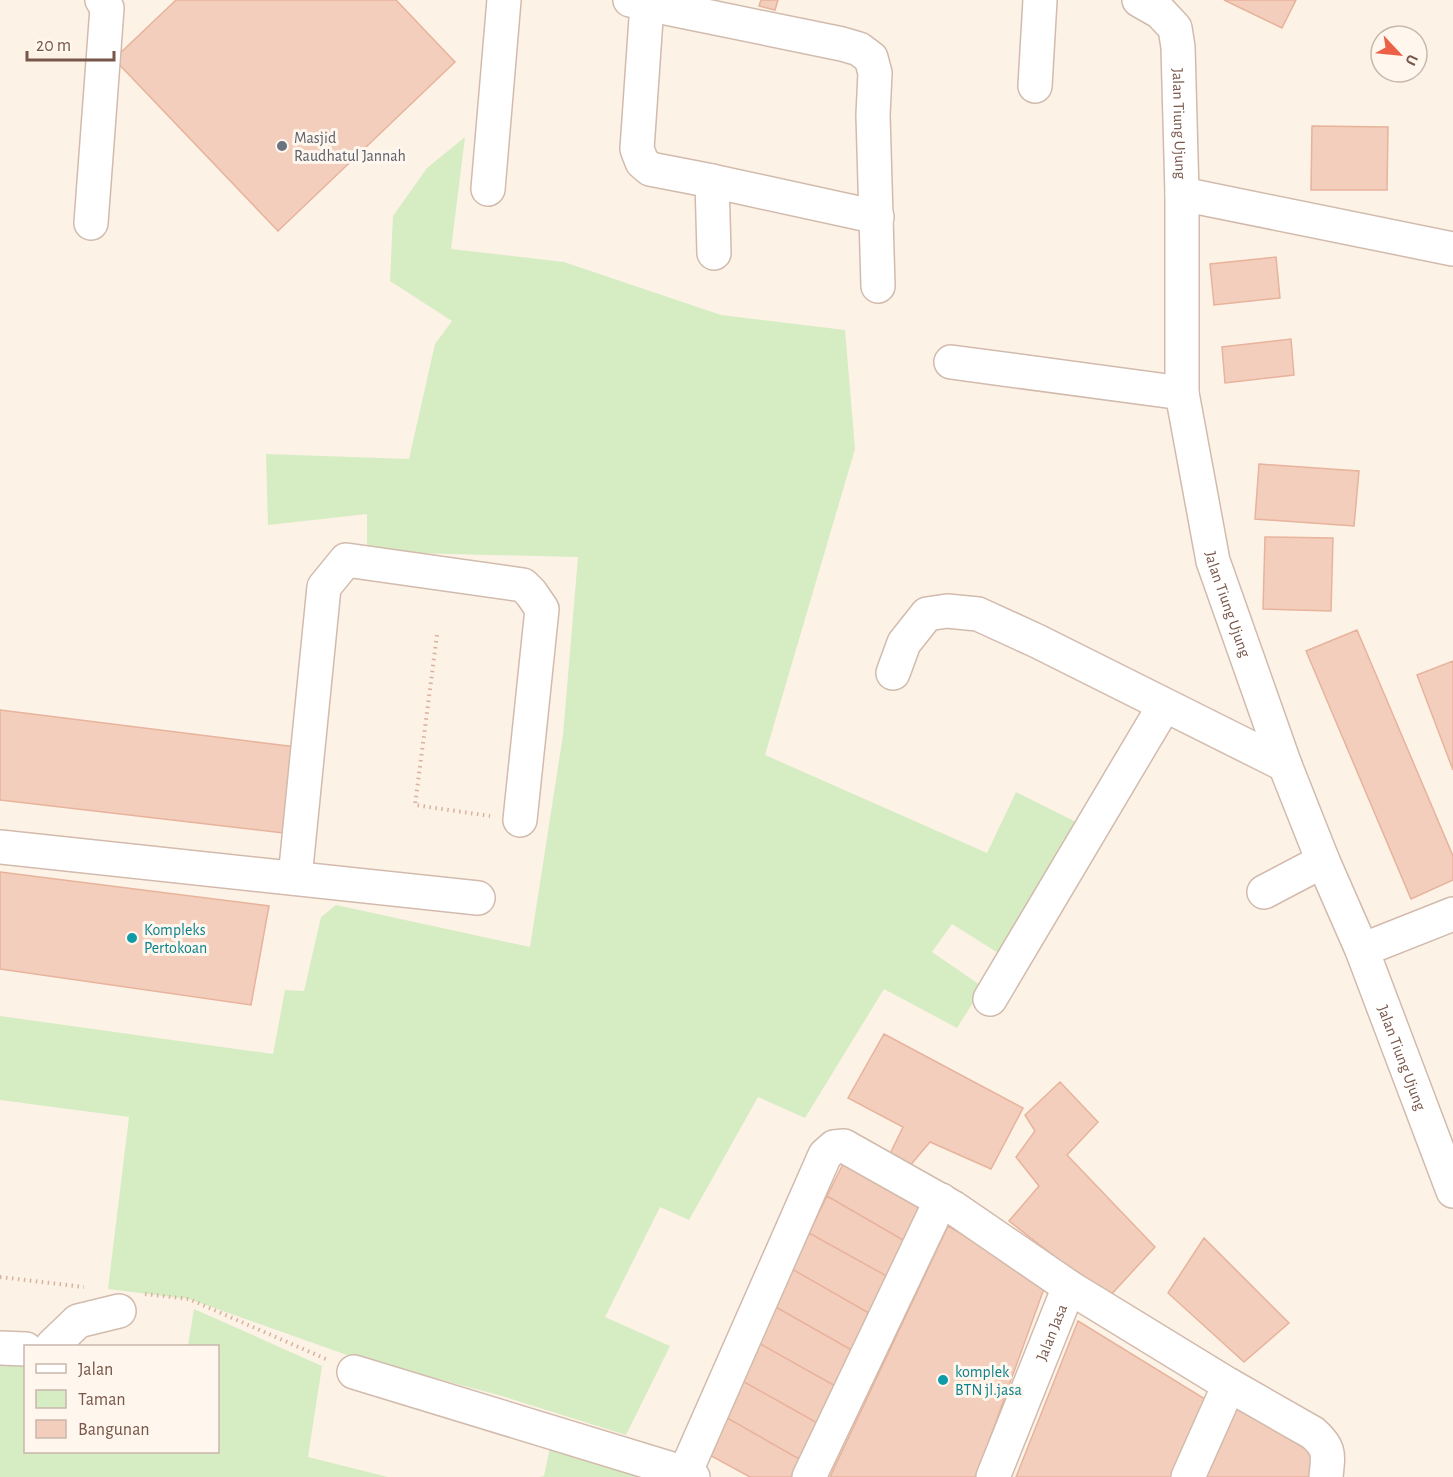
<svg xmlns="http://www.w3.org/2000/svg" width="1453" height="1477" font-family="'Alegreya Sans',sans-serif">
<rect width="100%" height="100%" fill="#fdf2e6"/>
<path fill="#d6ecc3" d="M465 137 451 249 564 262 721 315 845 330 855 449 765 755 987 853 1016 792 1080 824 1003 956 952 924 932 952 983 987 957 1028 884 989 805 1118 758 1097 689 1220 660 1207 605 1317 670 1346 626 1435 502 1396 347 1355 189 1299 108 1289 129 1117 0 1100V1016L273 1054 285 990 304 991 321 917 336 905 530 947 563 735 578 557 367 552V514L268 525 266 454 409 459 435 344 452 321 390 281 393 216 427 168Z
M194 1309 322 1366 308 1457 388 1477H0V1357L25 1359 26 1452H218V1346H188Z
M551 1443 662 1477H539L544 1476Z"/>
<path fill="#f4cebc" stroke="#e7b39c" stroke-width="1.5" d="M176 0H396L455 62 278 231 114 59Z
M761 0H778L775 10 759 6Z
M1224 0H1296L1282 28Z
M1312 126 1388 127 1387 190H1311Z
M1276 257 1280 298 1214 305 1210 264Z
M1291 339 1294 375 1225 383 1222 347Z
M1259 464 1359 471 1354 526 1255 519Z
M1265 537 1333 538 1331 611 1263 609Z
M1357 630 1453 856V880L1411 899 1306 651Z
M1453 661V770L1417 675Z
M0 710 296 747 283 833 0 800Z
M0 872 269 906 251 1005 0 969Z
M884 1034 1023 1108 991 1169 930 1142 908 1168 888 1158 903 1127 848 1098Z
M1060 1082 1098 1122 1067 1155 1155 1247 1108 1298 1009 1221 1039 1186 1016 1157 1035 1131 1025 1115Z
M845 1160 928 1207 910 1244 827 1196Z
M827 1196 910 1244 892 1279 809 1233Z
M948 1226 1046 1283 976 1477H830Z
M809 1233 892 1279 874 1316 792 1269Z
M1204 1238 1289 1323 1244 1362 1168 1293Z
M792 1269 874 1316 855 1352 774 1306Z
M774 1306 855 1352 837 1387 757 1342Z
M1078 1321 1205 1399 1171 1477H1016Z
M757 1342 837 1387 819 1424 739 1379Z
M739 1379 819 1424 801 1460 722 1415Z
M1232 1403 1314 1444 1310 1477H1201Z
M722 1415 801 1460 792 1477H750L704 1452Z"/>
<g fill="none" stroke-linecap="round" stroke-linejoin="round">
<g stroke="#d2bbad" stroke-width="36">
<g id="minor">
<path d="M630 0 647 4 842 44 859 49 871 58 875 73 873 115 878 286"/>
<path id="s1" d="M1139 0 1160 12 1175 28 1178 47 1182 194V393L1213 561 1285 765 1323 861 1362 950 1453 1191"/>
<path d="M647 4 637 149 642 162 650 169 712 181 877 217"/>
<path d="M1035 86 1040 0"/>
<path d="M712 181 714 253"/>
<path d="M488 189 504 0"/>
<path d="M1182 194 1453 249"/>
<path d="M91 223 107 8 102 0"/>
<path d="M951 362 1182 393"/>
<path d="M893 673 904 643 927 614 947 611 978 614 1037 641 1285 765"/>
<path d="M0 847 478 898"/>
<path d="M295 878 324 587 346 560 523 585 531 593 542 609 520 820"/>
<path d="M1264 892 1323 861"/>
<path d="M1362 950 1453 914"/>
<path d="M990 999 1164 706"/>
<path d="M52 1346 78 1321 119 1311"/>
<path d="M0 1348 26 1349"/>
<path d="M354 1372 685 1473 693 1477"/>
<path d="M685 1473 825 1155 834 1147 844 1146 954 1208 1069 1287 1229 1385 1313 1433C1331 1449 1328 1455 1326 1477"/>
<path d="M809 1477 941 1200"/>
<path id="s2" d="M993 1477 1069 1287"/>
<path d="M1188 1477 1229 1385"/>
</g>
</g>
<path stroke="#d9b19f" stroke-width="4" stroke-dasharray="1.5 4.5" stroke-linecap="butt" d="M437 635 415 805 490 816
M0 1277 84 1287
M145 1294 189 1299 326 1359"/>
<use href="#minor" stroke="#fff" stroke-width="33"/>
</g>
<circle fill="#6b7280" stroke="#fff7ed" stroke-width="2" cx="282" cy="146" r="6"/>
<g fill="#0f9aa8" stroke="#fff7ed" stroke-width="2">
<circle cx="132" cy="938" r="6"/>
<circle cx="943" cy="1380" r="6"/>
</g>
<g text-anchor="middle" stroke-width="6" stroke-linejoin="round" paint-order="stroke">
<g font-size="16" fill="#785649" stroke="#fff7ed">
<text dy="6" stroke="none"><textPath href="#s1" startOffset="142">Jalan Tiung Ujung</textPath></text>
<text dy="6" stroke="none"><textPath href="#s1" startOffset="628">Jalan Tiung Ujung</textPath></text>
<text dy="6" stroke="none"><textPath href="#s1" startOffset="1114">Jalan Tiung Ujung</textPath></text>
<text dy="6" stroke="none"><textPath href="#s2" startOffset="156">Jalan Jasa</textPath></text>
</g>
<g font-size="16" fill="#5b616d" stroke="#fff7ed" text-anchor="start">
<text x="294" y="143">Masjid<tspan x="294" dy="18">Raudhatul Jannah</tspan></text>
</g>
<g font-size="16" fill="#0d838f" stroke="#fff7ed" text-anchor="start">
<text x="144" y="935">Kompleks<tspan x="144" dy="18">Pertokoan</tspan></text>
<text x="955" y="1377">komplek<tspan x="955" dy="18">BTN jl.jasa</tspan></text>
</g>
</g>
<rect x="24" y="1345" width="195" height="108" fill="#fff7ed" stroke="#c9b7ab" stroke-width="1.5"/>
<rect x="36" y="1364" width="30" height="9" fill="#ffffff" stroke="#c9b7ab" stroke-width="1.5"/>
<text x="78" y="1375" font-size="18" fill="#785649">Jalan</text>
<rect x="36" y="1390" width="30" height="18" fill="#d6ecc3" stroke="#c9b7ab" stroke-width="1.5"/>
<text x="78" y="1405" font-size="18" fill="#785649">Taman</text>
<rect x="36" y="1420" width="30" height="18" fill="#f4cebc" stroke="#c9b7ab" stroke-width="1.5"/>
<text x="78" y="1435" font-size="18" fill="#785649">Bangunan</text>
<g transform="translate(1399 54) rotate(116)"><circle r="28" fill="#fff7ed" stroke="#c9b7ab" stroke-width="1.5"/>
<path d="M0-4.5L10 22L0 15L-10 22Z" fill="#eb6046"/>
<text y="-9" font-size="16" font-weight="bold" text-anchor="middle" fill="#785649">U</text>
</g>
<path d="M27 51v9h87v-9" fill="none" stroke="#785649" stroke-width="3"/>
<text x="36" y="51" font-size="18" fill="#785649" stroke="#fff7ed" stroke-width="4.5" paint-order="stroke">20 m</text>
</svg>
